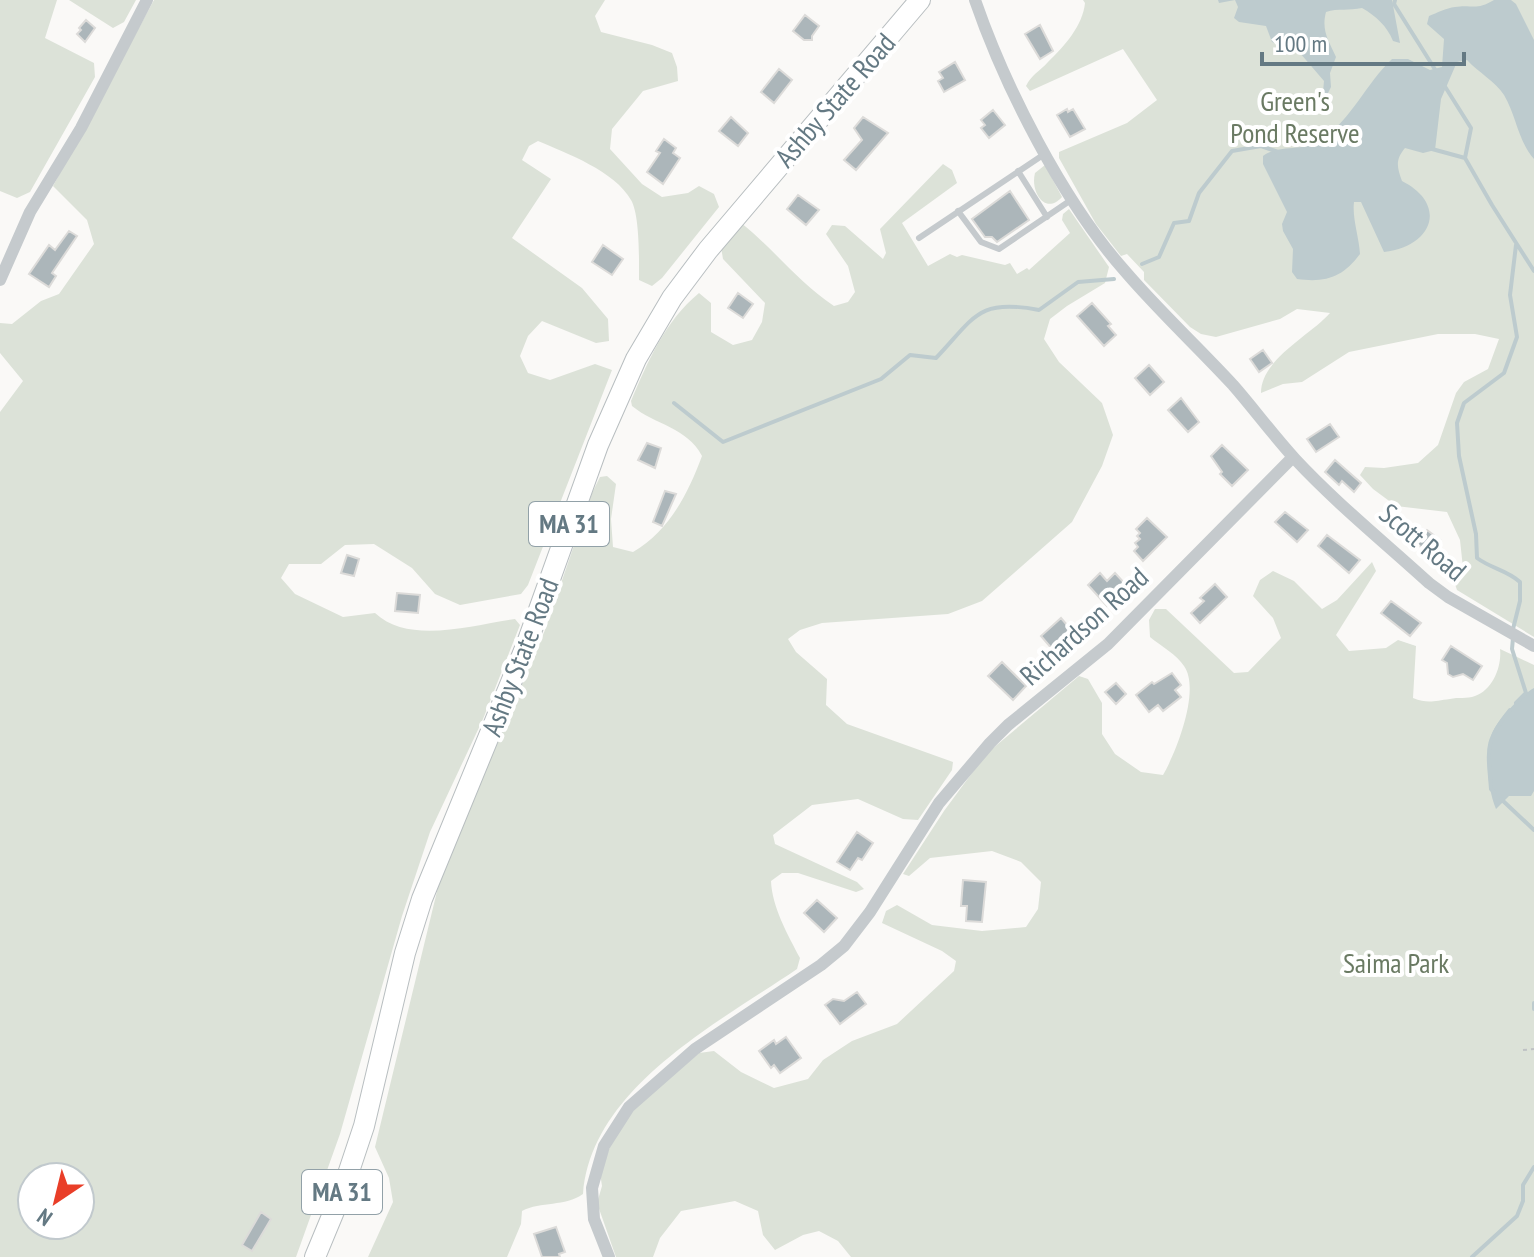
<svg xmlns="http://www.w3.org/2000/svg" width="1534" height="1257" font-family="'PT Sans Narrow',sans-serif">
<rect width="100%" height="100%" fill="#faf9f7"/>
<path fill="#dce2d8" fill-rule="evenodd" d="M0 0H57L45 38 94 63 95 77 30 192 17 198 0 191Z
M69 0H136L124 22 113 28Z
M154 0H605L595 16 601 32 652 45 672 53 677 67 678 81 643 91 612 129 610 149 642 184 662 197 688 193 699 186 714 194 719 207 662 278 652 286 639 280C639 262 640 215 631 200 615 171 566 153 538 141L529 146 522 160 551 179 512 238 582 288 608 319 609 341 596 343 542 321 528 336 520 356 528 373 550 380 595 364 612 370 528 585 521 594 460 605 435 594 412 568 374 544 345 545 321 564H289L281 578 295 594 343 617 375 613C409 645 472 625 515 619L520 625 483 719 430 832 402 916 340 1134 296 1257H0V412L23 381 0 353V323L12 324 41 301 59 294 94 244 87 220 53 186ZM32 1177H80V1225H32Z
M1083 0H1534V637L1457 590 1454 581 1463 568 1460 540 1447 512 1396 506 1373 489 1360 475 1365 467 1384 468 1418 463 1438 445 1456 393 1464 382 1488 369 1499 339 1475 334H1438L1349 352 1302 382 1283 384 1261 393C1261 359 1311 335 1330 313L1297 309 1280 319 1216 337 1201 334 1190 327 1144 280V272L1127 254 1121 256 1096 224 1059 158V152L1127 123 1157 100 1123 49 1030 91 1026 86C1031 75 1040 71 1048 62 1064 47 1083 25 1085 3Z
M943 164 952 170 957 183 902 223 928 266 950 254 957 257 962 255 1005 265 1010 263 1017 274 1027 268 1029 270 1070 233 1062 220 1063 214 1069 209 1109 267 1105 283 1067 306 1050 319 1044 339 1059 362 1102 403 1113 435 1102 466 1072 522 982 601 948 614 822 623 800 630 788 639 796 652 827 679 826 705 847 724 953 762 952 770 918 820 903 819 858 799 812 805 773 835 775 844 857 882 864 889 856 892 798 873H782L771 881C772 907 788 935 800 958L797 969C718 1023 591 1088 583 1194 565 1207 541 1201 522 1211L521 1224 507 1257H368L393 1202 389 1178 375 1147 440 879 545 630 592 493 600 477 607 476 616 484 611 519 613 547 633 552C669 531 688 494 702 456 687 427 655 425 632 406L631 401C648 361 665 321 699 293L711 303V332L733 345 752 340 762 322 765 303 723 259 720 241 741 223C774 249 799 283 834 306L848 302 855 292 848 266 826 234 832 225 845 226 883 259 886 253 880 229Z
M1045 165 1062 197C1045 216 1030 191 1035 173Z
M1372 562 1376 571 1336 635 1349 651 1386 648 1398 640 1416 646 1413 698C1428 704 1434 701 1450 699 1458 697 1467 699 1475 696 1493 690 1502 666 1500 649L1534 665V1257H851L838 1241 819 1231 803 1235 775 1250 763 1235 758 1211 735 1201 681 1211 660 1238 653 1257H616L597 1203 602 1186 600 1173 614 1136 630 1111 699 1053 714 1051 741 1072 774 1088 808 1079 823 1060 852 1041 897 1024 954 971 956 961 942 951 882 923 886 911 897 905 932 925 982 931 1026 927 1038 909 1041 882 1021 862 992 851 930 858 909 876 903 874 944 811 986 754 1079 676 1088 679 1102 703V734L1115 754 1141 772 1163 775C1176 753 1201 690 1184 666 1177 655 1161 646 1150 637L1149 620 1155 609H1166L1234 673 1248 672 1281 638 1273 618 1253 596 1260 580 1273 571 1294 581 1322 609 1337 600Z"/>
<path fill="#bdcbce" d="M1218 0H1392L1400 43 1393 41C1387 26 1376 16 1362 8 1349 11 1338 8 1326 12 1321 31 1329 41 1336 57L1330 73 1331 87 1327 95 1323 92 1324 81 1300 53 1272 42 1266 26 1239 22 1234 18 1238 7 1235 0 1219 3Z
M1494 0H1511L1516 4 1534 40V159C1518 141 1516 115 1504 95 1495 81 1479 73 1467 60L1457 62 1441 99 1435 150 1423 153 1405 148C1395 160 1397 167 1402 181 1449 205 1432 247 1384 252L1361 202H1354C1352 218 1359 237 1360 254 1343 277 1326 283 1297 279L1292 272 1293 249 1283 231 1282 224 1287 212 1263 164V156C1278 144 1305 152 1322 140 1352 118 1366 84 1392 59H1408L1430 70 1442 67 1444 39 1427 24 1429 16C1437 13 1446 8 1455 7 1472 4 1476 11 1494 0Z
M1534 688V791L1531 796H1509L1496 809C1488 790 1484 755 1492 734 1496 721 1521 695 1534 688Z"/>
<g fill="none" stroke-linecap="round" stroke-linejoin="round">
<path stroke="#bdcbce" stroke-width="4" d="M1395 0 1394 4 1436 71
M1444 85 1471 128 1465 158 1492 205 1534 271
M1432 149 1465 158
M1142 264 1159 257 1174 223 1189 221 1199 193 1232 151 1261 146 1281 153
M674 403 723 442 881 379 910 355 936 358C975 317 978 298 1039 310L1078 282 1114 279
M1513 629 1520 601V582C1507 570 1492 569 1477 558L1476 534 1459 456 1457 423 1464 403 1504 373 1517 337 1510 295 1516 245
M1513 638 1512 649 1526 693 1516 703
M1495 793 1491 789C1488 749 1484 742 1510 710
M1501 799 1534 830
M1534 1003V1009
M1472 1257 1517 1216 1523 1201V1185L1534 1167"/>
</g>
<path fill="#acb6ba" stroke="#dcdbd9" stroke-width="2" d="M805 15 819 26 812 36V40H804L793 31Z
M86 20 95 28 85 42 77 34 81 30 79 28Z
M1040 25 1053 51 1040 59 1025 34Z
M955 62 965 80 944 92 938 81 943 78 939 72Z
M779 69 792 80 774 103 761 92Z
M1067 109 1068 112 1073 109 1085 129 1070 137 1057 115Z
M993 110 1005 125 989 138 981 128 985 125 981 120Z
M731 117 748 133 738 146 719 131Z
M863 117 888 133 856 170 844 160 862 140 854 128Z
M664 139 676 148 673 153 680 158 663 184 647 172 660 153 656 151Z
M1010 191 1029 220 997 242 992 237H985L972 219Z
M798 195 819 210 806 225 787 209Z
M69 231 77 236 52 273 56 276 49 287 29 274 49 245 55 250Z
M603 245 623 259 612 275 592 262Z
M738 293 753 304 743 318 728 308Z
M1092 303 1111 324 1108 326 1116 335 1104 346 1077 316Z
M1263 350 1272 363 1259 372 1250 359Z
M1149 365 1164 382 1150 395 1135 378Z
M1181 398 1199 422 1188 432 1168 410Z
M1330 424 1339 437 1316 452 1307 439Z
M647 443 661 448 655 468 638 460Z
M1222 445 1248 470 1232 486 1220 474 1222 472 1211 456Z
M1335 460 1361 483 1354 492 1342 481 1339 485 1325 472Z
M665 491 676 494 662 526 653 522Z
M1285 512 1308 530 1297 542 1275 522Z
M1147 518 1167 537 1143 561 1134 551 1138 547 1135 543 1140 539 1137 536 1140 533 1136 529Z
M1427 530 1440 540 1429 554 1416 543Z
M1327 535 1360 560 1349 573 1318 546Z
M347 555 359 559 354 576 341 573Z
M1100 573 1107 581 1115 573 1127 586 1107 606 1088 585Z
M1215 584 1227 597 1200 623 1191 613 1204 601 1200 598Z
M397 593 420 595 418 613 395 611Z
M1391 601 1421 623 1410 636 1381 613Z
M1061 618 1073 632 1053 650 1041 636Z
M1451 646 1482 666 1473 680 1463 674 1453 677 1448 674 1447 663 1442 660Z
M1002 662 1026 686 1013 700 988 676Z
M1172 673 1181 685 1175 690 1181 697 1163 711 1158 705 1149 712 1136 695 1152 682 1154 684Z
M1116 683 1126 694 1116 704 1105 692Z
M857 832 873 843 862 860 858 858 850 870 837 862Z
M963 880 986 882 982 922 966 921 967 906H961Z
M817 900 837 918 824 932 804 913Z
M857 992 866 1004 840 1024 825 1005 833 999 844 1001Z
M786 1037 801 1058 780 1073 774 1065 771 1068 759 1051 774 1040 776 1044Z
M261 1212 271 1219 252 1251 242 1245Z
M556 1227 565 1252 559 1254 560 1257H542L534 1234Z"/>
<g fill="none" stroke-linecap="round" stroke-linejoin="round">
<g stroke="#b8bec0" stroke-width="22">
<path id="primary" d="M315 1257 342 1192 364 1126 405 953 422 899 526 646 598 445 636 359 672 298 708 250 920 0"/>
</g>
<path stroke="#bfc2c4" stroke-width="2" stroke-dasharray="4 4" stroke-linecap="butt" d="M1523 1050 1534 1049"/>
<path stroke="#c5cacd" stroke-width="6" d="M1018 171 1047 217
M958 211 981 242 999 249 1071 200
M919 238 1046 153"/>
<path stroke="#c5cacd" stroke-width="12" d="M975 0C1005 87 1063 201 1124 270 1158 310 1197 346 1233 385 1254 409 1273 435 1295 459 1336 503 1384 542 1429 583L1448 597 1534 646
M0 280 30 212 81 128 147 0
M609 1257 594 1219 592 1188 604 1146 629 1107 695 1049 821 965 844 946 870 912 939 803 990 743 1008 725 1108 644 1293 457"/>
<use href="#primary" stroke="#fff" stroke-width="20"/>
</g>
<g text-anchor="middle" stroke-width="8" stroke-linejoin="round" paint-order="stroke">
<g fill="#fff" stroke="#92a1a8" stroke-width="2">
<rect x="529" y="502" width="80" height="44" rx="6"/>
<rect x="302" y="1170" width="80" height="44" rx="6"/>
</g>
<g font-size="26" font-weight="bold" fill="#647983">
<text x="569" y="533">MA 31</text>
<text x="342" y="1201">MA 31</text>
</g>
<g font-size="28" fill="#647983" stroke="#fff">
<text transform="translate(835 100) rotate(-49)" y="10">Ashby State Road</text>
<text transform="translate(1423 542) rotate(40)" y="10">Scott Road</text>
<text transform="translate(1084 626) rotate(-42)" y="10">Richardson Road</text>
<text transform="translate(520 657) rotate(-69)" y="10">Ashby State Road</text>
</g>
<g font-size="28" fill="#6a7a63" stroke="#fff">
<text x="1295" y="111">Green's<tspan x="1295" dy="32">Pond Reserve</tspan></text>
<text x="1396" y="973">Saima Park</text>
</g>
</g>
<g transform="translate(56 1201) rotate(215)"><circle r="38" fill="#ffffff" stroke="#c1c9cd" stroke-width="2"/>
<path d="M0-6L14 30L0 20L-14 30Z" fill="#e93e28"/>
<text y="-12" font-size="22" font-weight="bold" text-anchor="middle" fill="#647983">N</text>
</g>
<path d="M1262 52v12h202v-12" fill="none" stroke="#647983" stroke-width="4"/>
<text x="1274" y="52" font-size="24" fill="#647983" stroke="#ffffff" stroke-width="6" paint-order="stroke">100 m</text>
</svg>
